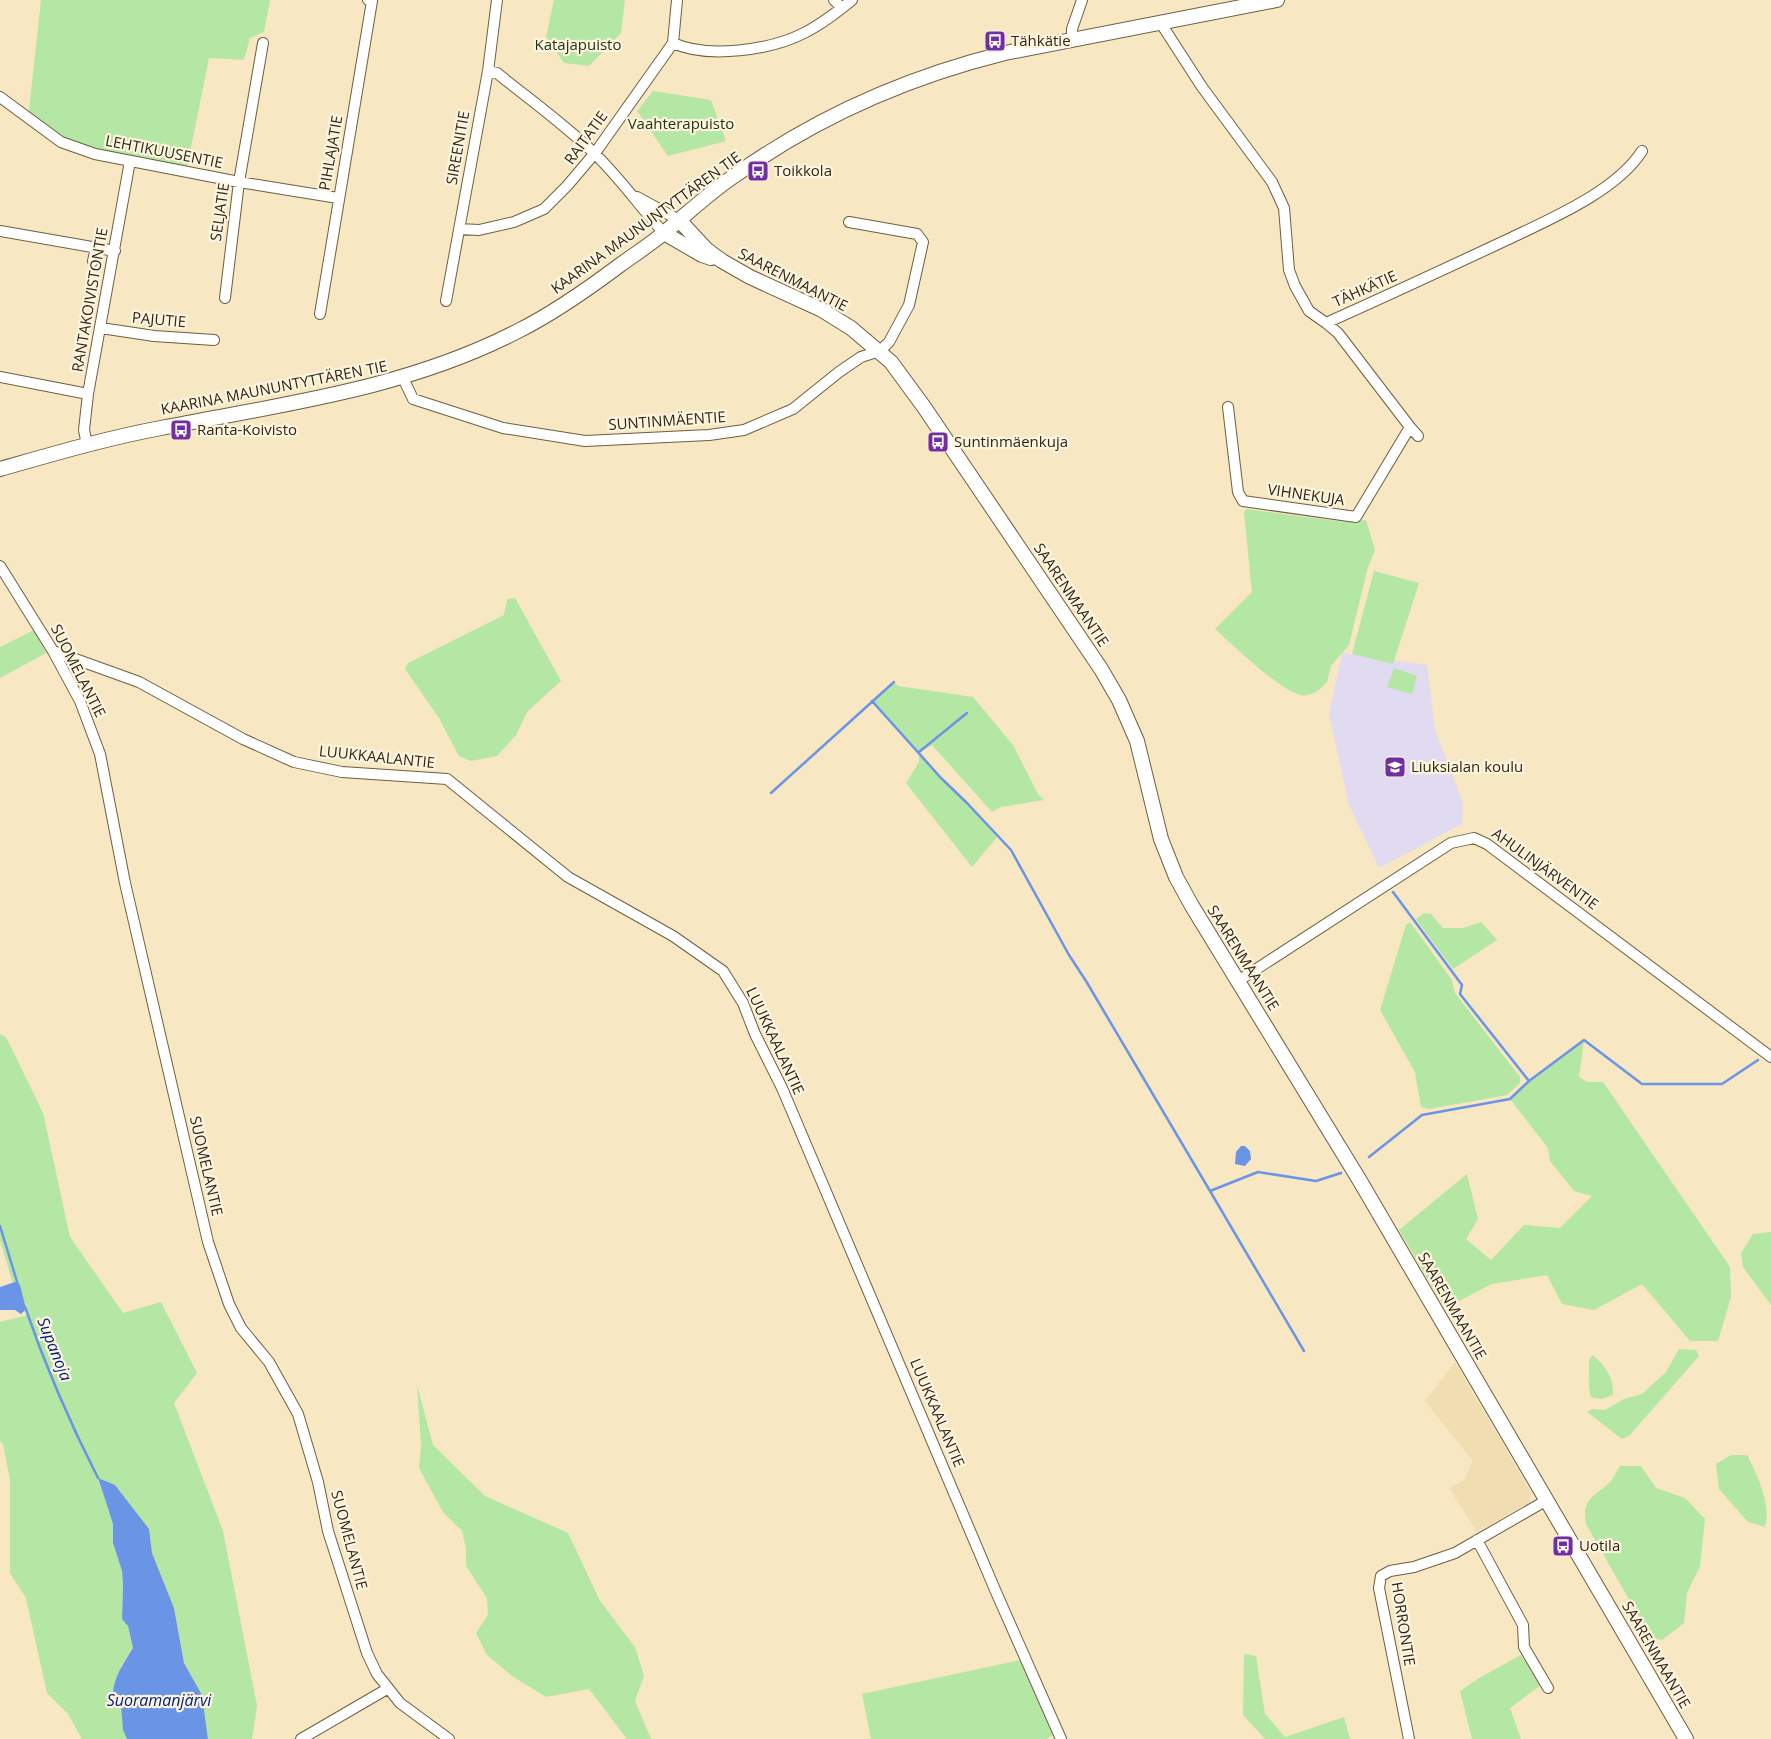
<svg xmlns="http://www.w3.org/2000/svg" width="1771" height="1739" font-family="'Open Sans',sans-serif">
<rect width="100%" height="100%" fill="#f7e7c3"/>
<path fill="#f1ddb2" d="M1455 1362 1531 1492 1530 1502 1477 1532 1449 1488 1464 1480 1473 1461 1425 1401Z"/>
<path fill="#e0dbf1" d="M1342 653 1427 665 1435 730 1463 803 1462 824 1379 868 1349 805 1329 714Z"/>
<path fill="#b4e6a4" d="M41 0H270L264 32 250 38 244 60 209 58 186 172 73 147 28 119Z
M554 0H625L621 33 589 66 564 63 546 37Z
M653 91 711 100 726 141 668 156 637 111Z
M1246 509 1344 522 1366 520 1375 550 1368 567 1349 645 1331 666 1327 682C1321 689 1312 697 1301 695 1279 690 1233 645 1215 629L1252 592 1244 513Z
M1374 571 1419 583 1393 664 1352 654Z
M515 598 561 681 527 712 516 735 497 756 471 761 459 756 439 718 405 669 408 663 504 615 507 599Z
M34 630 46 653 0 678V647Z
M1394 668 1417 676 1412 694 1387 687Z
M894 682 898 686 973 697 1013 745 1038 794 1044 800 1001 807 992 812 932 745 920 752 941 778 967 803 997 837 972 867 906 783 919 762V752L872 701Z
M1424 913 1431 914 1443 928H1463L1481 922 1497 940 1453 969 1416 919Z
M1410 922 1452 980 1455 993 1520 1077V1083L1507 1095 1429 1109 1421 1107 1415 1072 1380 1010 1406 925Z
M0 1034 6 1037 43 1113 70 1237 123 1313 161 1302 197 1373 174 1403 223 1531 257 1706 252 1739H208L202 1695 184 1663 174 1608 152 1553 149 1529 98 1479 113 1524V1543L122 1571 123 1585 122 1618 128 1626 133 1648 121 1666 123 1730 127 1739H82L68 1714 47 1693 26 1598 10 1573V1480L3 1444 0 1442V1322L28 1315 13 1284 0 1240Z
M1584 1040 1579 1077 1587 1082H1603L1730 1267 1731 1297 1718 1341H1690L1642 1284 1594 1310 1562 1304 1547 1275 1492 1284 1445 1308 1399 1230 1467 1174 1478 1219 1466 1239 1491 1260 1524 1225 1560 1228 1592 1196 1574 1191 1550 1161 1548 1148 1510 1099 1529 1081Z
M1771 1232V1305L1743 1267 1741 1253 1753 1234Z
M1679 1349 1696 1350 1699 1356 1629 1436 1622 1439 1587 1412 1592 1409 1605 1410 1624 1399 1642 1394 1666 1372Z
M1593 1355C1605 1366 1614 1377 1613 1395L1601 1399 1591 1397C1587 1384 1590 1373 1589 1360Z
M417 1385 433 1445 485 1496 568 1533 600 1601 635 1647 644 1676 635 1701 651 1739H627L589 1689 546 1697 512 1676 487 1655 476 1633 488 1615 487 1598 466 1566V1548L462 1531 443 1512 419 1468 421 1445Z
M1731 1455H1747C1758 1476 1771 1504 1765 1527L1748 1522 1719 1489 1716 1464Z
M1620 1466H1641L1656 1488 1685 1498 1705 1519 1700 1566 1687 1593 1684 1623 1662 1640 1651 1638 1586 1524C1582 1498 1593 1498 1609 1483 1614 1478 1617 1471 1620 1466Z
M1244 1654 1256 1656 1265 1714 1285 1737 1344 1717 1350 1739H1265L1243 1715Z
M1521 1655 1541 1685 1510 1708 1521 1739H1472L1460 1691 1479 1678Z
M1025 1659 1058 1732 1046 1739H871L862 1694Z"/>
<path fill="#6a95e6" d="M1241 1146H1245L1250 1151 1251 1159 1245 1166 1235 1164 1236 1152Z
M15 1282 20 1285 26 1309 21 1314 15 1310H0V1287Z
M98 1478 115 1485 149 1529 152 1553 174 1608 184 1663 202 1695 208 1739H127L123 1730 121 1705 114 1703C109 1684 123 1664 133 1648L128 1626 122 1619 123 1585 122 1571 113 1543V1524Z"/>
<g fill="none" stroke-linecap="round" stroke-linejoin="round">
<path stroke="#6a95e6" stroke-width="2.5" d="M872 701 941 778 967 803 1011 850 1069 955 1086 981 1210 1191 1258 1172 1316 1181 1341 1173
M919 752 967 713
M771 793 894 682
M1393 892 1462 985 1460 994 1529 1081 1584 1040 1642 1084H1722L1758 1060
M1369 1157 1422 1115 1510 1099 1529 1081
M1210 1191 1304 1351
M0 1226 18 1285
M25 1307C45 1365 70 1423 98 1478"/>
<g stroke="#6d5f3f" stroke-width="12">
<path id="street" d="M834 0 842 8
M1160 22 1202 87 1272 182 1284 208 1289 270 1295 286 1309 311 1326 323C1389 295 1451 266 1513 237 1555 217 1617 190 1642 151
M1072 38V29L1082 0
M673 43C708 59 771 50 804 33 822 24 837 12 852 0
M488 71 497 73C529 99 564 124 594 153 620 178 640 207 664 233
M0 97 61 142 95 154 239 182 338 198
M637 197 679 220
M459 229 479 230 514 222 544 209 567 186 595 153 673 43 677 0
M0 231 115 251
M93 261 96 248
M225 298 239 182 263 43
M446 301 488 71 497 0
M320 314 372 1 368 0
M101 328 154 336 214 340
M0 377 88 394
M403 378 413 399 503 428 585 441 709 435 744 430 793 409 839 372 861 357 880 351 889 342 909 305 923 242 917 234 849 222
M1228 407 1238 492 1243 501 1356 517 1410 427 1338 333 1326 323
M1410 427 1418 436
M87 445 84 430 88 394 130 161
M0 566 53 651 80 701 100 754 125 883 208 1242 229 1304 241 1328 269 1362 298 1414 318 1482 328 1531 367 1653 377 1674 400 1703 449 1739
M53 651 139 682 243 739 294 762 342 772 447 779 568 877 673 936 723 971 743 1003 755 1034 782 1088 996 1592 1061 1739
M1238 981 1451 843 1474 838 1487 844 1771 1057
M1477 1540 1523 1625 1524 1647 1548 1688
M301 1739 387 1689
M1409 1739 1379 1588 1381 1576 1390 1571 1414 1567 1455 1553 1547 1500"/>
</g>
<g stroke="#6d5f3f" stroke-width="16">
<path id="secondary" d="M679 220 707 250 722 261 750 277 822 310 851 328 891 362 924 407 1101 669 1119 700 1137 741 1161 839 1176 877 1192 906 1360 1181 1686 1739
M664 233 702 255 711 258
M0 469C53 454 107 438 161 428 283 404 406 389 518 331 554 313 588 289 620 265 635 254 651 244 665 232 688 213 709 193 734 176 815 118 908 77 1005 53L1277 0"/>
</g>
<use href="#street" stroke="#fff" stroke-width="10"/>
<use href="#secondary" stroke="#fff" stroke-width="14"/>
</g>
<defs>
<g id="bus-square" transform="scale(1.125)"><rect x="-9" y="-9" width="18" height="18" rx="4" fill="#712da1" stroke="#fff5df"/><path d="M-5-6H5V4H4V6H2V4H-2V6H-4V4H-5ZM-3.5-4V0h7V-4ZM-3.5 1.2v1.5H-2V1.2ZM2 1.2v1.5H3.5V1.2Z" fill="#fff"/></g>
<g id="school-square" transform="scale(1.125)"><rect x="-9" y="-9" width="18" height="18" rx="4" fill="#712da1" stroke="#fff5df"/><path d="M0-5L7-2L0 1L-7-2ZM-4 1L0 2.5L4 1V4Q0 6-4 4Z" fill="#fff"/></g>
</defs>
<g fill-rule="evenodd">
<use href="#bus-square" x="995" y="41"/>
<use href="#bus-square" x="758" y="171"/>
<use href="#bus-square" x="181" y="430"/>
<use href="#bus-square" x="938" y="442"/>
<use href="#school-square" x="1395" y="767"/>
<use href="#bus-square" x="1563" y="1546"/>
</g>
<g text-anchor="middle" stroke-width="4.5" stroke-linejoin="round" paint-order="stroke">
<g font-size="15" fill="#2d271a" stroke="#fff5df" text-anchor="start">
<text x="1011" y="46">Tähkätie</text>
<text x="774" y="176">Toikkola</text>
<text x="197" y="435">Ranta-Koivisto</text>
<text x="954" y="447">Suntinmäenkuja</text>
<text x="1411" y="772">Liuksialan koulu</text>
<text x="1579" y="1551">Uotila</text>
</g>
<g font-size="15" fill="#1a3311" stroke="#fff5df">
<text x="578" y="50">Katajapuisto</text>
<text x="681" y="129">Vaahterapuisto</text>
</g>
<g font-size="15" fill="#2d271a" stroke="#fff5df">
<text transform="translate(586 138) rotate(-54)" y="5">RAITATIE</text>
<text transform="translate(458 148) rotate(-80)" y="5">SIREENITIE</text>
<text transform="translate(164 152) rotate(11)" y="5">LEHTIKUUSENTIE</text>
<text transform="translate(331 153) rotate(-80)" y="5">PIHLAJATIE</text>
<text transform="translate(220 212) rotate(-82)" y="5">SELJATIE</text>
<text transform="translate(646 223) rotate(-36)" y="5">KAARINA MAUNUNTYTTÄREN TIE</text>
<text transform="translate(793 280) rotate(27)" y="5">SAARENMAANTIE</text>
<text transform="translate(1365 289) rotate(-24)" y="5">TÄHKÄTIE</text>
<text transform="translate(90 300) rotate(-80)" y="5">RANTAKOIVISTONTIE</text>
<text transform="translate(159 320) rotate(5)" y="5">PAJUTIE</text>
<text transform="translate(274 388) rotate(-11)" y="5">KAARINA MAUNUNTYTTÄREN TIE</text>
<text transform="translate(667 421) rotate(-4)" y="5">SUNTINMÄENTIE</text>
<text transform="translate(1306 495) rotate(8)" y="5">VIHNEKUJA</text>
<text transform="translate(1071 595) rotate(56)" y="5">SAARENMAANTIE</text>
<text transform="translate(78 671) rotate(63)" y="5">SUOMELANTIE</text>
<text transform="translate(377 757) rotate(6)" y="5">LUUKKAALANTIE</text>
<text transform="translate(1545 869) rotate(36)" y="5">AHULINJÄRVENTIE</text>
<text transform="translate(1243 958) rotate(58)" y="5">SAARENMAANTIE</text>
<text transform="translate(775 1041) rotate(65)" y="5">LUUKKAALANTIE</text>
<text transform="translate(206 1166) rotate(77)" y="5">SUOMELANTIE</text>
<text transform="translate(1452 1306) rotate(60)" y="5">SAARENMAANTIE</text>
<text transform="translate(937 1413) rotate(67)" y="5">LUUKKAALANTIE</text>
<text transform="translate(349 1540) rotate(75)" y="5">SUOMELANTIE</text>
<text transform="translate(1403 1624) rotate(81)" y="5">HORRONTIE</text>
<text transform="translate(1656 1655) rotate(60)" y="5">SAARENMAANTIE</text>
</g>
<g font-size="16" font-style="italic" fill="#00227f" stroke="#fff5df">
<text transform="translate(55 1349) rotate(68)" y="6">Supanoja</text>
<text x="159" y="1706">Suoramanjärvi</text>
</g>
</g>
</svg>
